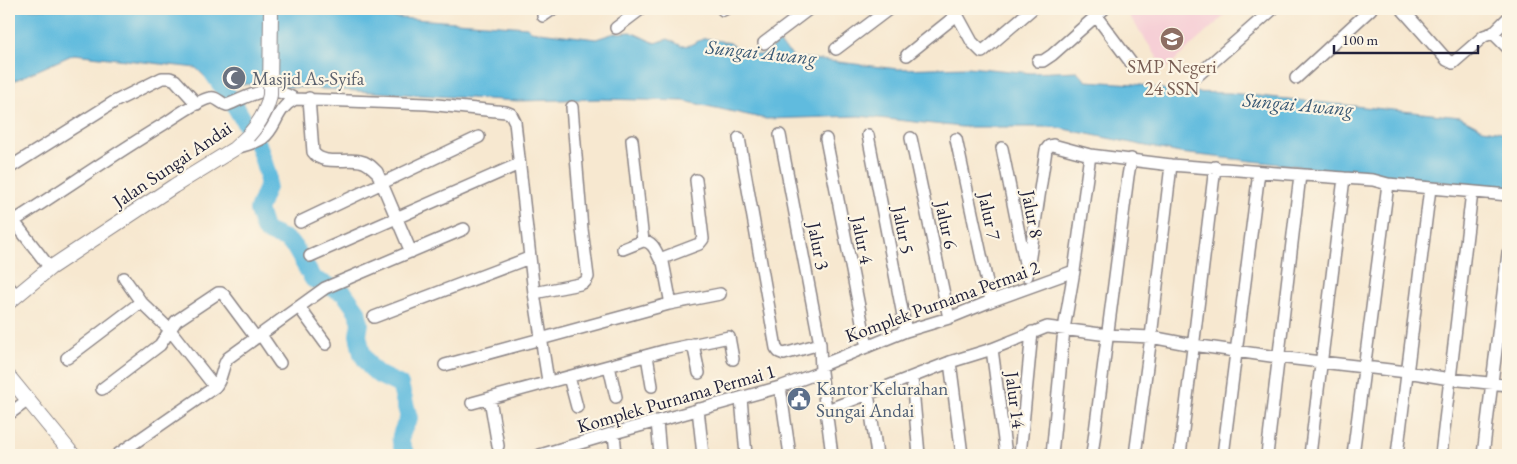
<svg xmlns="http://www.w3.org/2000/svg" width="1517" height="464" font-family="'EB Garamond',serif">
<rect width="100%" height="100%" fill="#fcf5e5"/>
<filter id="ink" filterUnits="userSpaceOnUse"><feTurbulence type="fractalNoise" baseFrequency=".02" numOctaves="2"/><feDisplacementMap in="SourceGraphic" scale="10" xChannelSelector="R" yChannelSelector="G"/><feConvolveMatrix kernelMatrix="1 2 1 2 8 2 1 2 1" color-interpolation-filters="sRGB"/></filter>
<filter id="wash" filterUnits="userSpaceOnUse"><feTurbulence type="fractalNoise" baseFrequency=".0096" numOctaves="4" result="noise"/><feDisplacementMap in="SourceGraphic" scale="20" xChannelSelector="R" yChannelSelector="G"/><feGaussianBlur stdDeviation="1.12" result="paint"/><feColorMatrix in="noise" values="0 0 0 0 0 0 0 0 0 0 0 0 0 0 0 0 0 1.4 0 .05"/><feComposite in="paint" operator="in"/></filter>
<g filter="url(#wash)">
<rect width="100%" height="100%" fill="#f7e8d0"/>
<path fill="#f6cfd6" d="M1125 9H1232L1165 69Z"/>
<path fill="#60bbde" stroke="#416e8c" d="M9 9H295L302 11 527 27 531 31 596 39 615 33 631 32 655 43 668 39 682 46 690 45 705 38 730 43 746 54 761 55 779 43 795 58H803L898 69 968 67 1031 73 1077 71 1086 81 1135 84 1178 92 1230 93 1460 117 1483 129 1508 133V188L1504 189 1180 153 1054 127H962L859 116 766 119 684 101 600 99 518 101 210 82 196 68 74 54 9 83Z"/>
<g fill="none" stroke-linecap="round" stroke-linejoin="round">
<path stroke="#60bbde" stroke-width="18" d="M206 63 234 104 259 147 268 176 267 187 258 210 264 229 268 232 285 239 294 246 313 279 344 293 357 311 360 323 358 335 362 354 370 367 379 375 400 385 409 418C401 433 396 440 407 455"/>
</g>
</g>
<g filter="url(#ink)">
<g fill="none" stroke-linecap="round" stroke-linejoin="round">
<g stroke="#8c8586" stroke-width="14">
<path id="minor" d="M954 9 972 42 982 52 1032 9
M1402 9 1447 60 1453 63 1484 36 1493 33 1508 18
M723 10 725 9
M543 16 553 9
M1096 16 1132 64
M616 28 641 9
M1493 33 1508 48
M764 43 809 9
M836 49 889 9
M907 55 958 14
M1038 61H1043L1052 55 1104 9
M1198 75 1273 9
M1296 78 1371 9
M309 98 313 152C323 166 345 158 360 161 367 162 372 167 377 172L411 252
M780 135 820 344 821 372 832 455
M868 135 906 331
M739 138 776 348 779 352 784 354 820 344
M911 138 949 318
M826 139 867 347
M956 139 991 301
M632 140 643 241C653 241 656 252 660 259
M236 148C245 145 255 143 263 138 277 128 275 109 295 99L427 104 506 112 511 114 515 122 534 293
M1002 148 1026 268
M9 168 114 102 162 78H170L175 80 197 104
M9 215 50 268
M14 221C64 189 113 155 164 124 175 117 198 100 210 98 216 96 221 104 227 105 253 95 267 82 295 99
M300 222 479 137
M623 249 643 241
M310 256 519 164
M1027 276 1046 150 1049 146 1053 145 1090 155 1171 165 1344 178 1373 180 1388 184 1508 195
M124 278 141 302 170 330 215 387
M9 287 16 295
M669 304 720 294
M299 307 326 344
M374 317 529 258
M261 335 280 363
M693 344 699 373
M992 349 1006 455
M647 356 652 386
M67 358 141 302
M950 362 962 455
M445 365 669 304 670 299 663 262 660 259 699 244 703 239 696 180
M822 365 906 331 949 318 991 301 1074 271
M609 366 616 397
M569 377 577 407
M912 378 919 455
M548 381 534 293 580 284 585 282 588 277 582 229 572 107
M780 387 790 455
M102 389 160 345 176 321 218 293H221L224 295 256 338
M868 393 877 455
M741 398 746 455
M490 399 498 446
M472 403 667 350 729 337 733 359
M698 409 703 455
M827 410 950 362 992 349 1047 327 1108 335 1151 337 1193 345 1278 357 1407 372 1450 379 1508 385
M9 414 28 400
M657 421 660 455
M614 433 616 455
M117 455 215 387C223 379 221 367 228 358L325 288 464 229
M540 455 614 433 780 387 821 372
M1020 455 1032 332
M1052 455 1064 329 1074 271 1090 155
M1092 455 1128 176 1131 159
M1135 455 1151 337 1171 165
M1180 455 1215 167
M1223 455 1259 172
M1267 455 1300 175
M1310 455 1344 178
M1353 455 1388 184
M1397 455 1430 188
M1441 455 1472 192
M1483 455 1508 253"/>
</g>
<g stroke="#8c8586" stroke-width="16">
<path id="tertiary" d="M9 302 50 268 174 186 234 149 248 136
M9 377 73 455"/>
</g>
<use href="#minor" stroke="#fff" stroke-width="11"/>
<use href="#tertiary" stroke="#fff" stroke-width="14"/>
<g stroke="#8c8586" stroke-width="16" stroke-linecap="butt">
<path id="tertiary-bridge" d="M248 136C259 124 267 111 270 95L271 9"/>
</g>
<use href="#tertiary-bridge" stroke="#fff" stroke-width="14"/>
</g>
</g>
<defs>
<g id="school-disc" transform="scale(1.25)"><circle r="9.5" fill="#8d6e63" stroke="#fcf5e5"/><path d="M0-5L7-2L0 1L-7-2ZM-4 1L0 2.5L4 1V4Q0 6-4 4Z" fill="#fff"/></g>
<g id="mosque-disc" transform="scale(1.25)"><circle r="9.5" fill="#6b7280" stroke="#fcf5e5"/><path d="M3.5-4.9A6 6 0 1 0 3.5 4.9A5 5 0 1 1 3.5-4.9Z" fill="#fff"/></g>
<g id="civic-disc" transform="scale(1.25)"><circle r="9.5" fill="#5c6f8a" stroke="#fcf5e5"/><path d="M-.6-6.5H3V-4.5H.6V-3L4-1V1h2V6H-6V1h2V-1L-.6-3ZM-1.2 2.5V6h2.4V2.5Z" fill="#fff"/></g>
</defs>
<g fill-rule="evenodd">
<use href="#school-disc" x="1172" y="39"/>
<use href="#mosque-disc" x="234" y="78"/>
<use href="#civic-disc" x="799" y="399"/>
</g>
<g text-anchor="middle" stroke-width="4.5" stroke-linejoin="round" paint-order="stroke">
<g font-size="19" fill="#785e54" stroke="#fcf5e5">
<text x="1172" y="73">SMP Negeri<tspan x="1172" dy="22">24 SSN</tspan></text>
</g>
<g font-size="19" fill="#5b616d" stroke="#fcf5e5" text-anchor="start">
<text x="252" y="85">Masjid As-Syifa</text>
</g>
<g font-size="19" fill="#22223b" stroke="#fcf5e5">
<text transform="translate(172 164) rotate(-34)" y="7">Jalan Sungai Andai</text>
<text transform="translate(1033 214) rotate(79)" y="7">Jalur 8</text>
<text transform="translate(990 216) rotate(78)" y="7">Jalur 7</text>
<text transform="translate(947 225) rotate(78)" y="7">Jalur 6</text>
<text transform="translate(904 230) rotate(79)" y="7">Jalur 5</text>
<text transform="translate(863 240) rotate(79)" y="7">Jalur 4</text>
<text transform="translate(819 246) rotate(79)" y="7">Jalur 3</text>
<text transform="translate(942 301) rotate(-20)" y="7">Komplek Purnama Permai 2</text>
<text transform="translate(676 398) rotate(-16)" y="7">Komplek Purnama Permai 1</text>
<text transform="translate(1016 400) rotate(83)" y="7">Jalur 14</text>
</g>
<g font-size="19" fill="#4e5e75" stroke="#fcf5e5" text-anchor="start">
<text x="816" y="395">Kantor Kelurahan<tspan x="816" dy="22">Sungai Andai</tspan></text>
</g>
<g font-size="20" font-style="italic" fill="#385874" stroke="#fcf5e5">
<text transform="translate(761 52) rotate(6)" y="7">Sungai Awang</text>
<text transform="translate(1298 104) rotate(5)" y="7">Sungai Awang</text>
</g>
</g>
<rect width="1517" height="464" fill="none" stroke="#fcf5e5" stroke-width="30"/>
<path d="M1334 45v8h144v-8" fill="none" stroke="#22223b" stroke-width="2.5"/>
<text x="1342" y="45" font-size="15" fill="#22223b" stroke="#fcf5e5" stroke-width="4" paint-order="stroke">100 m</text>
</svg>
